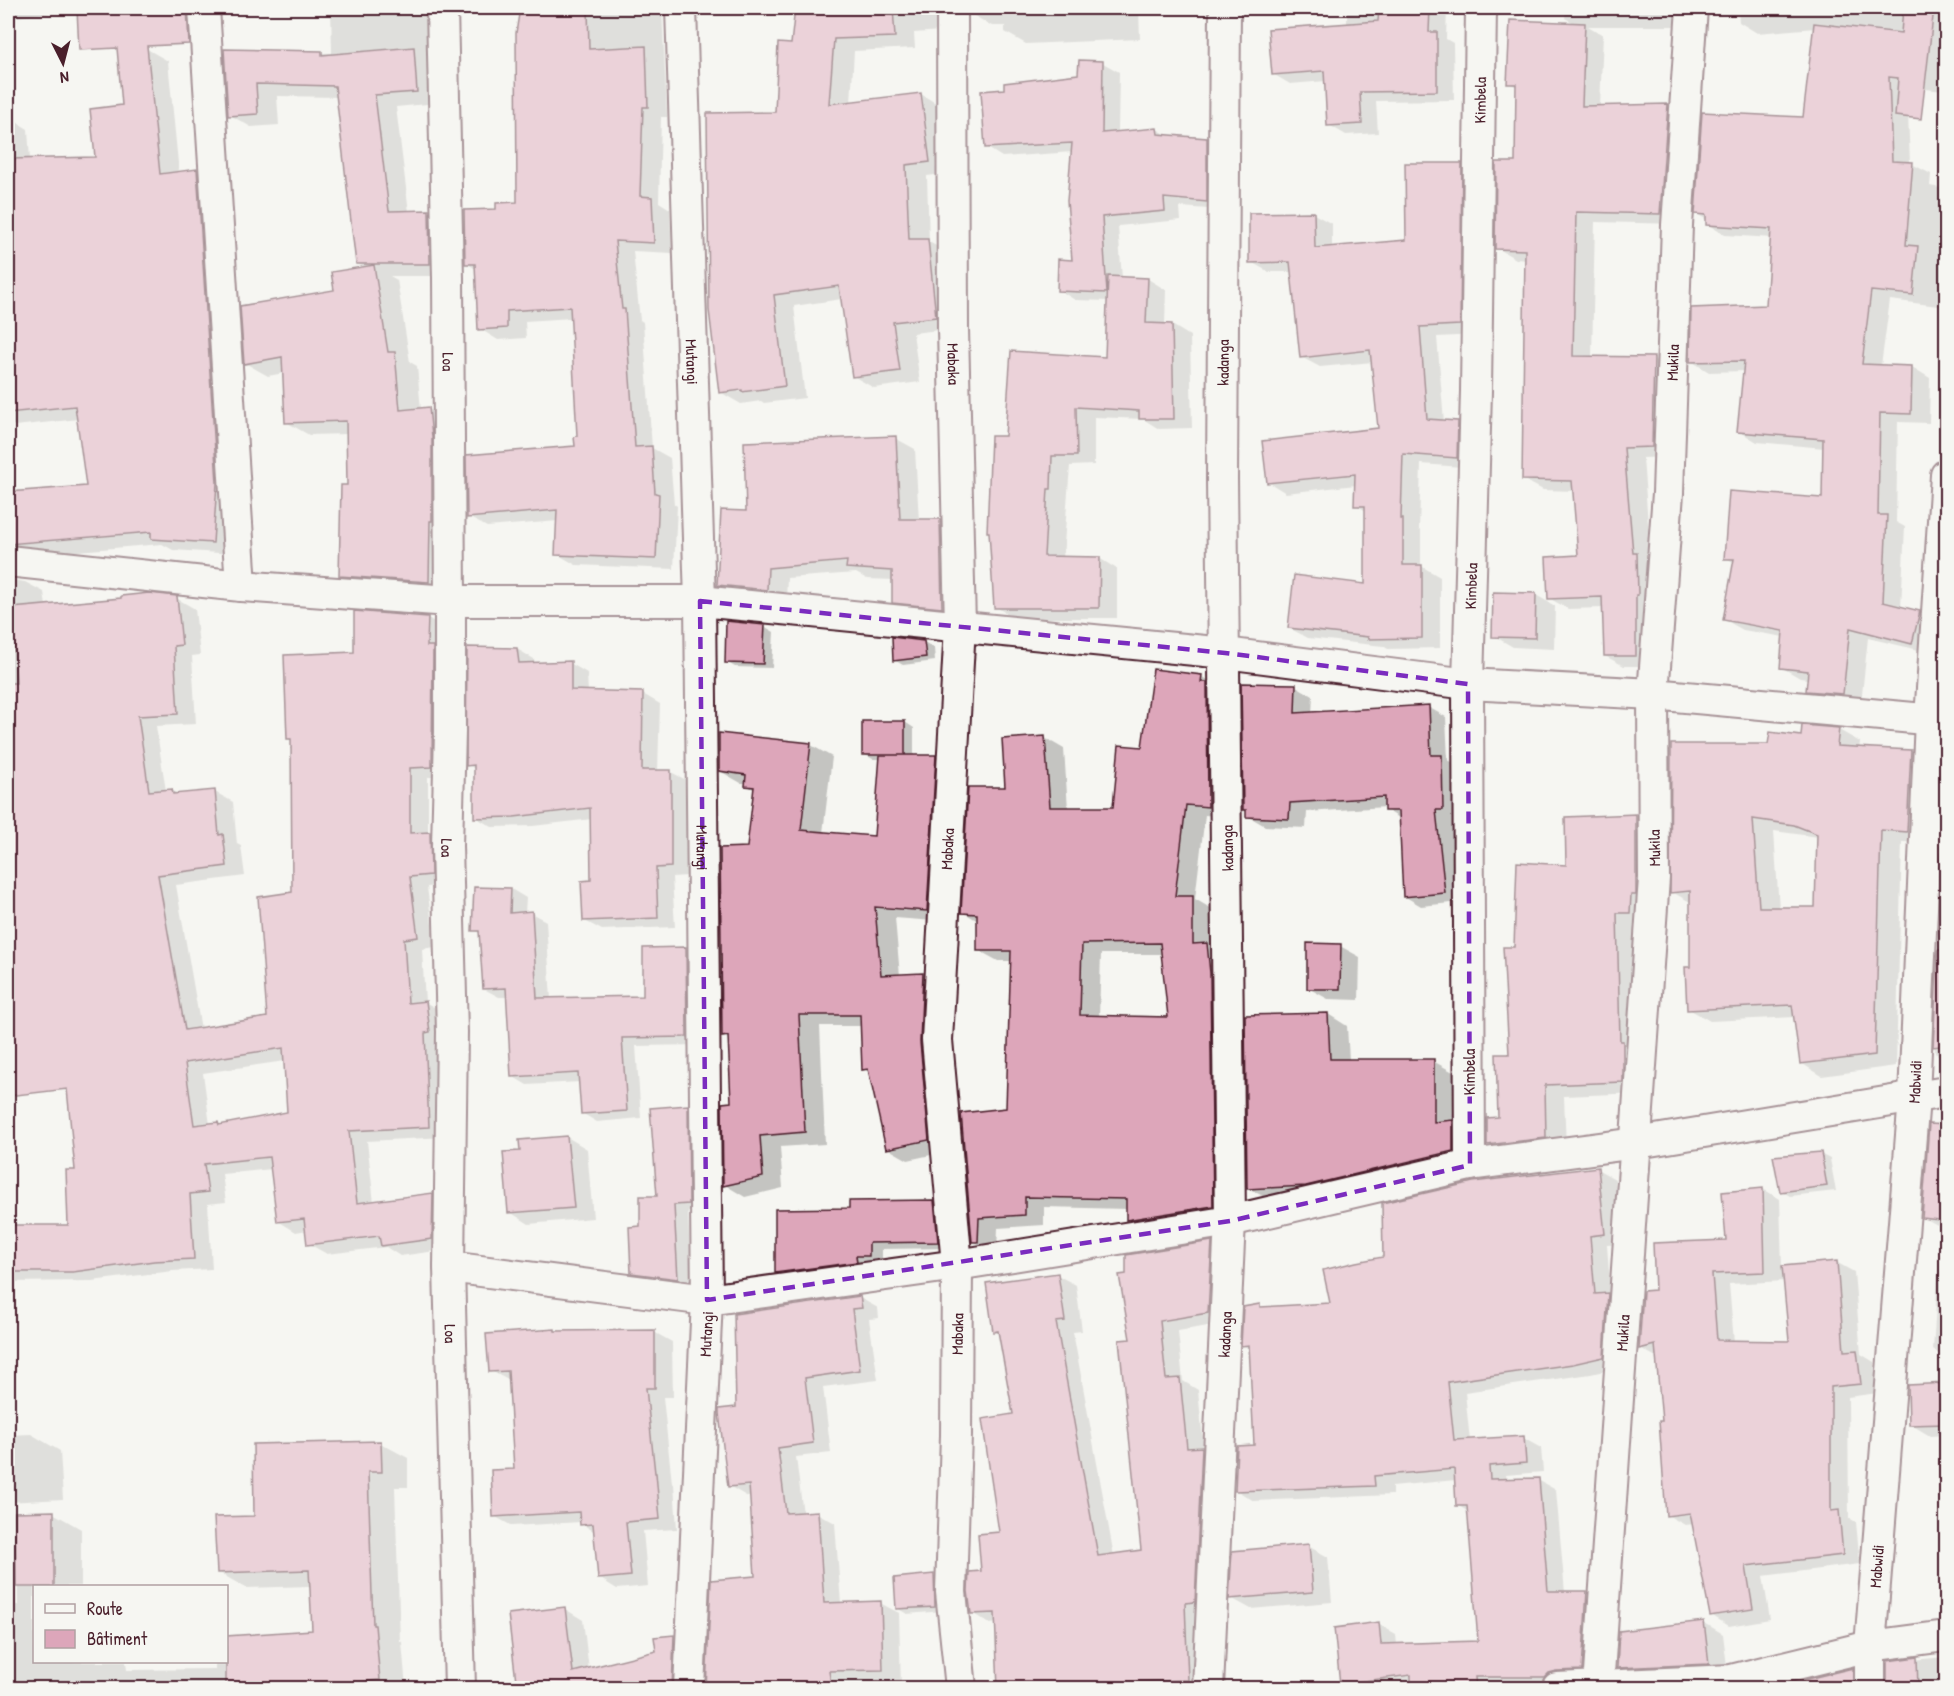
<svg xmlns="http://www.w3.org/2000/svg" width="1954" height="1696" font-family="'Patrick Hand',sans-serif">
<rect width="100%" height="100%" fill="#f6f6f2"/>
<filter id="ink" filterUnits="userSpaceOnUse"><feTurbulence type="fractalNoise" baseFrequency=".0167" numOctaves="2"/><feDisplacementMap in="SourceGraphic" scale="12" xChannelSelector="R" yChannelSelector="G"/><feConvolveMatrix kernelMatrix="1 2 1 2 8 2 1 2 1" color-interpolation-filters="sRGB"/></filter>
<g filter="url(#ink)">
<path fill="#0003" fill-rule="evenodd" d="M8 8H136V10L98 12 92 8 8 18Z
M331 8H431L438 103 396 107 409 212H429L450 224 451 276H390L397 280 410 362 417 366 421 410 429 409 452 422 451 594 363 588 341 575 348 487V434L309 435 286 422 284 373 268 376 245 363 366 268 357 263 338 97 277 96 279 125 251 127 230 115 226 51 332 53Z
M521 8H662L667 117H661L659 202 670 209 672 253 633 251 640 320 643 322 652 448 670 458 674 504 677 506 674 569 576 565 557 554 558 521 487 527 468 517 577 447 579 438 572 318 525 321 526 338 498 340 480 329 476 269 466 263 497 211 519 203 518 33Z
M797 8H961L955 30 914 33 915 48 854 51 851 103 921 94 942 107 951 173 927 176 929 242 949 253 956 328 913 333 920 382 874 388 853 376 842 299 794 306 805 398 764 403 761 401 741 404 720 392 776 114 793 46ZM738 389 750 390 738 392Z
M969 8H1139L1140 39 1026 44 1005 32V26H992L971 14Z
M1347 8H1447L1446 39 1453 43 1454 100 1376 101 1378 133 1346 135 1329 125 1326 81 1290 84 1273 74 1347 25Z
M1566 8H1676V26H1588L1603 35 1600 107 1668 105 1687 116 1679 224 1595 222 1592 358 1654 359 1673 370 1671 457 1643 458 1651 563 1655 666H1624L1605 656 1604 608 1568 609 1549 598 1580 557 1575 491 1543 490 1524 480 1527 260 1516 259 1497 248 1516 164 1517 87 1509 83 1576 24 1565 18Z
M1738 8H1946V65L1944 91 1907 87 1910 163 1931 174 1930 186 1946 189V307L1890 300 1881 366 1912 367 1930 378 1929 423 1898 422 1896 522 1905 527 1901 608 1919 613 1938 624 1936 654 1868 638 1861 704 1826 701 1807 690 1808 679 1800 678 1781 667 1784 637 1743 630 1725 620 1735 563 1726 558 1823 500 1824 448 1757 442 1739 431 1745 371 1709 372 1691 361 1767 307 1772 238 1725 235 1707 224V220L1697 214 1805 118 1815 28 1757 33 1739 22Z
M147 49 168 61 179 173 197 171 218 183 234 554 173 550 162 544 29 555 8 543V494L88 487 79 419 15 426 8 422V117L28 129 30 160 96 159 124 107Z
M1103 63 1119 72 1118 133 1157 129 1170 137 1206 140 1223 149V210L1180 207 1181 220 1118 226 1122 278 1148 279 1166 290 1165 325H1172L1190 336 1192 428 1159 429 1143 419 1094 417V465L1070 466 1063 558H1099L1117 569V618H1014L996 607 1007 438 1107 358 1109 301 1075 300 1059 290 1073 261V152L1002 157 986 147 1005 90 1079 76Z
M1461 164 1479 175 1477 335 1437 337 1444 422 1457 423 1476 433 1475 468 1421 464 1419 530 1421 531V566L1440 577V648L1388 649 1383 646 1308 638 1289 628 1367 585 1366 511 1356 505V485L1286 493 1268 482 1380 430 1373 362 1320 367 1301 357 1292 272H1269L1251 262 1314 214 1332 224V248L1407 242Z
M895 438 915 449 919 521 940 520 959 532 961 618 913 613 894 602 893 580 867 579 856 573 787 578 786 601 738 596 718 584Z
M8 579 25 582 44 592 46 606 176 598 195 609 200 655 192 656 196 724 156 726 166 791 172 790 179 795 215 792 233 802 237 844 241 846 245 876 176 885 201 1029 269 1018 294 893 293 741 288 739 355 654 428 618 446 629 450 777H428V833L448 844 449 885 427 887 435 947 422 949 425 1002 444 1013 447 1137 367 1141 374 1203 432 1195 451 1205 450 1249 400 1256 386 1247 327 1254 309 1244 307 1230 296 1232 278 1221 272 1169 222 1174 226 1202 208 1204 212 1269 173 1271 92 1281 8 1282V1227L69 1226 76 1171 69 1093 61 1089 57 1058 8 1065ZM285 1061 289 1113 222 1126 218 1124 210 1125 203 1073Z
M1536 595 1555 606 1554 649 1513 647 1494 636Z
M764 626 774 632 772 668 735 667 726 662Z
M924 642 934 648 935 661 903 665 894 660Z
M517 649 534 659 535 664 570 663 587 673 588 692 643 694 660 704 658 772H671L688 781V876L672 877 675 927 602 930 585 921 593 882 592 819 533 826 492 827 475 817V769L468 765Z
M1201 676 1221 687 1227 817 1205 815 1195 899 1212 909 1232 1217 1147 1231 1127 1219V1209L1044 1207V1225L998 1228 997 1252H993L974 1241 962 1114 1008 1109 1012 961H998L978 950V921L963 912 1007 788 1045 738 1064 749 1068 809H1115L1144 748ZM1101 954H1162L1169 1018 1099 1017Z
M1296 686 1313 696 1312 714 1428 707 1446 717 1448 760 1459 766 1460 819H1453L1461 902 1421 906 1404 896 1401 819 1386 810V807L1307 812 1306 828 1265 826 1248 816Z
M905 722 914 728V757H935L956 769 947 922 895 918 900 976 923 975 944 987 949 1151 908 1160 887 1148 870 1073 864 1069 862 1026H820L825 1144 780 1147 783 1188 745 1197 725 1185 733 1103 730 1040 723 1036 755 790 746 785 747 783H741L720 771 811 745 832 757 823 833 875 838 882 759H873L863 754Z
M1804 727 1839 730 1860 742 1859 749 1911 751 1932 764 1928 843 1902 842 1896 1066 1822 1076 1801 1063 1795 1017 1710 1021 1689 1009 1692 969V903L1672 892 1770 745 1803 738ZM1774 831 1818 837 1816 909H1779Z
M1946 773V826L1944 825Z
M1636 816 1656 827 1642 1093 1564 1096 1566 1148 1508 1156 1489 1144 1499 1118 1511 1056 1516 948 1568 866 1566 818Z
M511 889 526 898 525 913H531L546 921 551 999 645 997 686 949 701 957 702 1045 636 1046 641 1118 597 1122 582 1113 580 1082 527 1085 512 1076 508 997H499L484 989 481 934 474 930Z
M1940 920 1946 921V1076L1943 1074V1058L1935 1053Z
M1340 946 1360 957 1359 1000 1328 999 1308 988Z
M1328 1014 1347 1026 1349 1060 1433 1061 1453 1072V1122L1472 1133V1162L1268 1199 1248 1188Z
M687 1107 701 1115 702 1211 688 1212 691 1286 647 1280 633 1272 641 1228 659 1197Z
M1946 1110V1358L1933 1350 1941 1227 1923 1217 1945 1170 1944 1111Z
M567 1137 587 1149 593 1218 529 1224 510 1212 521 1153Z
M1820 1154 1830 1159 1836 1191 1790 1196 1781 1191Z
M1597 1169 1615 1179 1622 1244 1607 1245 1611 1297 1621 1367 1591 1374 1465 1392 1470 1441 1523 1438 1541 1448 1543 1472 1506 1475 1507 1480H1538L1556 1490 1565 1593H1587L1605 1603 1599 1679 1562 1687 1345 1688 1344 1684 1342 1683 1378 1624 1396 1634 1397 1645 1480 1642 1469 1512 1457 1505 1456 1480 1392 1486V1495L1254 1501 1236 1490 1256 1446 1250 1350 1243 1345 1260 1306 1264 1308 1332 1304 1385 1259Z
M1763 1189 1780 1199 1782 1267 1836 1262 1854 1272 1861 1354 1874 1362 1878 1393 1848 1397 1849 1518 1856 1522 1860 1564 1763 1576 1770 1619 1729 1626 1711 1615 1694 1524 1685 1525 1667 1515 1663 1422 1658 1358 1640 1348 1657 1291 1728 1241ZM1785 1281 1790 1342H1734L1729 1284Z
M933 1201 946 1209 950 1248 882 1249V1262L789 1279 776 1272 850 1209Z
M1211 1243 1229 1253 1226 1323 1178 1331 1183 1381 1198 1390 1204 1450 1220 1459 1205 1688H1000L997 1623 990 1624 972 1613 983 1572 1000 1534 1015 1416 1000 1334 995 1331 1057 1275 1076 1285 1082 1331 1073 1332 1114 1556 1143 1552 1131 1340Z
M860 1298 878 1308 879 1318 869 1319 878 1380 823 1387 831 1453 796 1457 803 1514 817 1513 835 1523 841 1604 880 1603 899 1613 901 1688H708L757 1577 752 1496 748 1497 729 1486 738 1408Z
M555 1330 559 1333 654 1332 672 1342 673 1397H663L672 1483 674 1484 677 1529 643 1531 648 1586 617 1589 599 1578 595 1532 582 1524 581 1522 512 1526 494 1516 516 1470 510 1381 491 1371Z
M1946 1384V1435L1930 1436 1910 1424Z
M31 1434 60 1451 63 1499 8 1502V1435Z
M380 1443 408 1458V1487H395L400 1641 402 1642 406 1688H8V1605H18L17 1514 53 1513 81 1529V1586H34V1662H126L127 1670 215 1669V1662H226L313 1631 311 1586 246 1588 218 1572 255 1517Z
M1946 1471V1511L1943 1509 1939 1472Z
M1308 1546 1328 1557 1332 1602 1251 1609 1231 1598Z
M934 1576 943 1581 944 1611 907 1614 897 1608Z
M565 1609 583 1620 589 1670 658 1652 674 1636 692 1646 690 1688H518Z
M1703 1622 1723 1634 1728 1674 1638 1678 1618 1667Z
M1946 1657V1688H1889V1662Z"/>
<path fill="#dda6ba" stroke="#4a1f2b" stroke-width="1.5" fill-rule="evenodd" d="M118 8H187L189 44 147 46 160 174 197 169 217 483 213 543 151 539V532L8 544V492L86 486 75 406 8 413V159L95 157 90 109 122 105 117 48 79 50 77 9Z
M520 8H588L589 49 646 46 648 107H643L640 196 652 197 654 243 615 241 622 309H625L635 447 652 446 655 493 659 494 656 559 555 555 557 510 467 518 466 455 575 446 574 437 577 436 570 307 507 311V328L478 330 475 264H465L464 210 496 209V203L517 202 516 33Z
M795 8H893L895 37 834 39 829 104 921 93 930 162 906 165 909 239H928L936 317 893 322 900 371 852 377 839 286 774 295 785 386 742 392V390L719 393 709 310 707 113 775 112 778 43 791 44Z
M1379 8H1430L1429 32H1437V91L1360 92 1362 124 1327 126 1324 71 1272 75 1268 29 1378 21Z
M1903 8H1934L1921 119 1895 116 1898 78 1889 77 1892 161 1913 162 1906 245 1918 246 1913 295 1871 291 1862 364 1912 366 1911 414 1880 413 1878 515H1887L1883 602 1920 611 1912 644 1850 628 1843 694 1806 691 1808 671 1780 668 1783 631 1723 620 1734 559H1724L1729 491 1822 498 1823 439 1737 432 1744 361 1690 362 1691 308 1766 305 1771 229 1706 225V215L1695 214 1702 112 1803 117 1814 23 1901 33Z
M1510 20 1585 23 1582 106 1668 104 1660 214 1576 212 1573 356 1654 357 1652 447 1624 448 1633 553H1637L1638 595H1636V656H1604L1602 597 1548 599 1546 557 1578 555 1572 481 1522 480 1525 250 1495 249 1496 162H1515L1516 84H1507Z
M414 47 417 92 375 95 389 211 429 210 430 264H356L335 86 256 84 258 114 228 116 224 49 322 51V55Z
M1079 60 1103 61 1102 133 1157 128 1158 134 1207 138V202L1164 198 1165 211 1102 217 1107 293 1057 291 1058 259 1072 260 1067 201 1072 143 985 148 981 91 1004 89V83L1078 74Z
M1405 163H1462L1460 325 1420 327 1427 419 1458 421 1457 458 1403 454 1401 519H1403V565H1422V638L1368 639V637L1288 628 1294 575 1365 584V506H1354L1355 474 1267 483 1262 441 1378 428 1370 350 1300 358 1290 262 1249 263V213L1314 212 1315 248 1406 240Z
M374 265 388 352H395L400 410 429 407 432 437V521H430L429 582 339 576 341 485H347L346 421 285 423 282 357 244 364 240 306 334 290 331 272Z
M1108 276 1148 278 1146 323 1172 324 1174 419H1139V411L1076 407 1077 456H1052L1051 489H1048L1044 556 1100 557 1099 608H994L989 532H987L991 436H1005L1011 351 1105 357Z
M896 436 900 519H940L942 608 892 603V571L846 568 847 561 768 568 767 590 717 585 721 510 746 511 744 442Z
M1493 592 1536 593 1535 638 1492 637Z
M149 593 177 596 182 645 174 646 178 714 138 716 149 791 172 789 173 794 215 790 219 835 223 834 227 866 158 875 185 1030 267 1017 258 897 292 892 291 739H287L284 655 354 652V611L428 617 427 646H433L432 767 410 768V833L430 832 431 875 410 877 418 937 404 939 408 1003 426 1001 430 1032 425 1033 429 1127 349 1131 357 1203 433 1193 432 1239 381 1246 379 1236 307 1245 304 1219 277 1222 269 1157 204 1164 208 1192 190 1194 194 1259 154 1261 73 1272H8V1225H68L66 1170H75L67 1089 8 1096V683H16L12 608 121 598V596ZM283 1048 287 1112 219 1125 218 1122 194 1125 185 1063Z
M726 621 765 625 763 664 725 663Z
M892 637 924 641 926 657 893 661Z
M467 647 517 648 519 663 571 661V690L643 692 642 770H671V867L656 868 658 918 583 921 581 881 591 880 590 808 514 817 474 818V765L466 766Z
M1153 669 1202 675 1201 682H1207L1208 807 1186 805 1175 896H1193V944L1207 943 1210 973 1213 1206 1126 1220V1199L1025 1197V1215L979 1218 978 1242H972L961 1113 1006 1108 1011 951H977V914L961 913 968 787H1005L1002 739 1045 736 1050 807H1113L1119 745 1142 747ZM1160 943 1168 1017 1080 1015 1082 944Z
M1241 683 1296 684 1295 713 1429 705 1431 755H1442L1443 810H1436L1445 893 1403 897 1399 811H1384V797L1290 803 1289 819 1246 817V810H1243Z
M862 721H905V755H862Z
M1802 725 1839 728 1837 746 1911 750 1907 832 1881 830 1875 1055 1800 1064 1792 1005 1687 1010 1685 967H1690V891L1670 893 1671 744H1768L1770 732 1801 736ZM1753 819 1794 825 1817 834 1815 907H1759Z
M719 733 811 743 801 830 874 836 880 755H936L927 911 875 907 881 975 923 973 920 1042 929 1140 886 1149 868 1069 862 1070 860 1015H799L805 1132 760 1136 763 1177 723 1186 722 1103 731 1102 728 1036 722 1037 720 848 747 847 754 787 745 786 746 775 719 771Z
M1636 814V895H1631L1630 913H1617L1620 1041H1623V1082L1545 1085 1546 1138 1487 1145V1118L1498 1117 1496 1054H1509L1503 947H1514L1517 862 1566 865 1565 817Z
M474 887 511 888 510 913 532 911 537 998 643 996V948L686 947 687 1037 622 1038 627 1111 581 1114 578 1073 511 1077 506 988 483 989 479 931H472Z
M1307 943 1341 944 1340 989H1307Z
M1938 950H1947V1045L1933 1047Z
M1328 1013 1330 1059H1434V1122L1453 1120V1151L1306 1186 1247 1189 1245 1015Z
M688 1105 689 1204 674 1205 678 1279 631 1273 629 1227 640 1226V1196H657L650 1108Z
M1929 1124 1947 1125V1221L1922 1218Z
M567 1136 574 1208 508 1213 503 1152 520 1151 519 1140Z
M1821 1152 1827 1186 1780 1192 1773 1156Z
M1598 1167 1605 1234 1590 1236 1595 1294 1608 1293 1604 1357 1573 1364 1448 1382 1454 1440 1524 1436 1526 1463 1489 1466 1490 1479 1539 1478 1548 1591H1587L1582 1670 1556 1671 1548 1673 1544 1677H1475L1476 1689H1411V1675L1340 1684 1334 1628 1379 1622 1381 1644 1478 1641 1467 1506H1456L1454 1469 1374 1476 1375 1486 1235 1491 1237 1446 1254 1445 1249 1345 1241 1346 1243 1307 1260 1304V1307L1330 1303 1323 1270 1356 1262 1383 1257 1382 1203 1473 1182Z
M1763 1188 1765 1272 1712 1274 1717 1340 1789 1341 1782 1266 1837 1261 1844 1351 1857 1350 1861 1384 1831 1387V1511L1839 1510 1843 1555 1746 1566 1753 1609 1710 1616 1690 1513 1666 1516 1659 1421H1662L1655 1345 1639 1349 1643 1291 1655 1290 1653 1243 1726 1240 1722 1192Z
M934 1200 938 1242 869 1243V1256H856L857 1262 775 1273V1209L849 1208V1201Z
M1212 1241 1208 1313 1160 1321 1166 1379 1180 1378 1187 1448 1202 1447 1195 1602 1185 1603 1188 1680 1068 1684 1069 1689H998L995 1613 971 1614 968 1591 969 1572 981 1571 978 1534 999 1532 982 1419 1013 1414 998 1331 993 1332 986 1283 1058 1273 1065 1321 1056 1322 1098 1556 1141 1550 1119 1340 1130 1339 1119 1275 1126 1274V1255Z
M860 1296 862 1308 852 1309 860 1370 805 1378 813 1443 778 1448 786 1513 818 1511 824 1603 881 1601 883 1670 829 1671 831 1684 780 1689H706L711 1580 755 1576 749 1485 728 1487 719 1413V1409L736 1407 734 1314Z
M555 1329V1331L655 1330V1388H646L655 1473H656L660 1519 626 1522 631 1576 598 1579 593 1524 580 1525 579 1512 493 1517 491 1470 514 1469 508 1371 489 1372 486 1334Z
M1947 1383V1424L1909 1425 1908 1385Z
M381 1441 382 1472H368L373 1625H375L380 1680 276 1689H226V1636L312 1630 309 1570 217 1573 214 1517 254 1516 253 1444Z
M54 1511V1587H16L15 1512Z
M1309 1544 1313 1592 1229 1599 1232 1551Z
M934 1574 935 1607 896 1609 894 1578Z
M565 1607 573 1672 656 1651 654 1637 674 1635 672 1689H517L508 1614Z
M1704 1621 1709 1664 1617 1668 1619 1631Z
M1917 1657 1918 1689H1887V1661Z
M1853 1668V1689H1803V1680Z"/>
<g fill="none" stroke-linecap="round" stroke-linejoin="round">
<g stroke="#4a1f2b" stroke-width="34">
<g id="street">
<path d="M204 8 241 586"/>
<path id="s1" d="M442 8 448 278 450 601V732L447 846 452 1032 449 1267 460 1688"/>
<path id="s2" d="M681 8 700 601 707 1300 689 1688"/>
<path id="s3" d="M952 8 953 329 960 626 937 1040 957 1265 956 1435 951 1592 961 1688"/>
<path d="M8 561 241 586 450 601H700L1225 653 1468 684 1653 694 1946 721"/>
<path id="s4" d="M1470 1165 1468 684 1476 391 1481 8"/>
<path d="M449 1267 707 1300 957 1265 1230 1221 1470 1165 1637 1143 1946 1092"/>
<path id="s5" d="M1208 1688 1230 1221 1222 479 1225 8"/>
<path d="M1557 1688 1731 1680 1870 1646 1946 1636"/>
<path id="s6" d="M1598 1688 1654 878 1653 694 1668 493 1677 225 1692 8"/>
<path id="s7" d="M1870 1688V1646L1914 1098 1930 719 1946 475"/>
</g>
</g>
<use href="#street" stroke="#f6f6f2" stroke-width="30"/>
</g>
</g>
<path d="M0 0H1954V1696H0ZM700 601 1225 653 1468 684 1470 1165 1230 1221 707 1300Z" fill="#f6f6f2" fill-opacity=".55" fill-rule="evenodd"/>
<path fill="none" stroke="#7b2cbf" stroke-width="4.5" stroke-dasharray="12 8" stroke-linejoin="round" d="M700 601 1225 653 1468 684 1470 1165 1230 1221 707 1300Z"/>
<g text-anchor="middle" stroke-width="4.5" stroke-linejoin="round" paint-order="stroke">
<g font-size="16" fill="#4a1f2b" stroke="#f6f6f2">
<text dy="6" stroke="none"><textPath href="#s4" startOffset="1065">Kimbela</textPath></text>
<text dy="6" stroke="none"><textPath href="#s1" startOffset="354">Loa</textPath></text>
<text dy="6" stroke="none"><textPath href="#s2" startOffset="354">Mutangi</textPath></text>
<text dy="6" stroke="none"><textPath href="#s5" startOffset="1326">kadanga</textPath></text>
<text dy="6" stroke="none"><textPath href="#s3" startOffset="356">Mabaka</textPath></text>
<text dy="6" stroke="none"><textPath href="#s6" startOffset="1328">Mukila</textPath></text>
<text dy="6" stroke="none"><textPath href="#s4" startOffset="579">Kimbela</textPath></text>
<text dy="6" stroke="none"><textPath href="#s1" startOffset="840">Loa</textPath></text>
<text dy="6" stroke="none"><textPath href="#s2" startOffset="840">Mutangi</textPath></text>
<text transform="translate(1227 848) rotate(-91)" y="6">kadanga</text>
<text transform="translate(1654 848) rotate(-91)" y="6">Mukila</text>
<text transform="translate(947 849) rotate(-87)" y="6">Mabaka</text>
<text transform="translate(1469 1072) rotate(-90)" y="6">Kimbela</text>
<text dy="6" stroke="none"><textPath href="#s7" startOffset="608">Mabwidi</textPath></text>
<text dy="6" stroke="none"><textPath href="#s6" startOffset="356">Mukila</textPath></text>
<text dy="6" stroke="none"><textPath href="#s1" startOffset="1326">Loa</textPath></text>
<text transform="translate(706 1334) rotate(-87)" y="6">Mutangi</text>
<text transform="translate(957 1334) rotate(-89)" y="6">Mabaka</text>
<text dy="6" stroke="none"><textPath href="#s5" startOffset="354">kadanga</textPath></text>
<text dy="6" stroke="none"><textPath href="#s7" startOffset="122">Mabwidi</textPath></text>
</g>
</g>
<rect width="1954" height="1696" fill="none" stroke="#f6f6f2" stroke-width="30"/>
<rect x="15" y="15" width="1924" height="1666" fill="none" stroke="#4a1f2b" stroke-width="2" filter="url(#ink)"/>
<rect x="33" y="1585" width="195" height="78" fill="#f6f6f2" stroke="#b1a0a2" stroke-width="1.5"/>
<rect x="45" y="1604" width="30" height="9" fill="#f6f6f2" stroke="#b1a0a2" stroke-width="1.5"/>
<text x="87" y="1615" font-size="18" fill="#4a1f2b">Route</text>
<rect x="45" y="1630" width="30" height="18" fill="#dda6ba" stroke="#b1a0a2" stroke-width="1.5"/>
<text x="87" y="1645" font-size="18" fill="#4a1f2b">Bâtiment</text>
<g transform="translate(63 63) rotate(174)" stroke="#f6f6f2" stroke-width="4.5" paint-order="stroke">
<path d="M0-4.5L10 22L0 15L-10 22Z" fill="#4a1f2b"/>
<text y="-9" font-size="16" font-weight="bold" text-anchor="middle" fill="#4a1f2b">N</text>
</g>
</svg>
